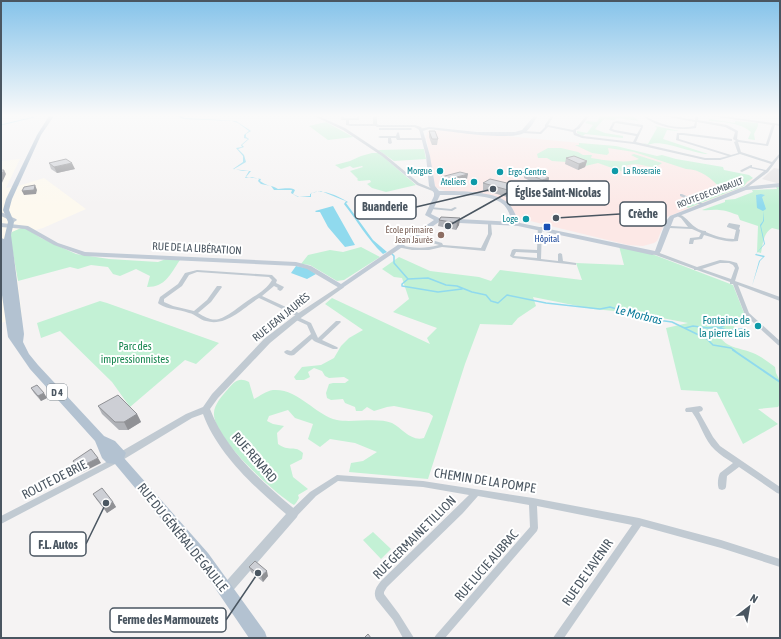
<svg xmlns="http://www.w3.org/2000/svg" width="781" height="639" font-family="'Asap Condensed',sans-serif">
<rect width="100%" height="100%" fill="#f5f3f3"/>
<path fill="#fdf9ef" d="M20 159 6 188 18 186 44 178 86 209 43 228 10 237 18 281 22 317 1 323V161Z"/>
<path fill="#e6e4e5" d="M774 168 780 169V184L762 179Z"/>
<path fill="#fce8e6" d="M441 130 612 146 753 179 741 188 667 217 657 241 654 243 643 246 628 245 518 218 509 203 498 198 448 192 435 187 426 136 428 132Z"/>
<path fill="#c3f1d5" d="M600 116H633L639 121 617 118 614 120 604 119 595 129 605 133 623 136V138L585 134 583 136 577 133V131L587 133 593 125 585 123 587 121 597 122Z
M709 119 735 123V121L758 123V126L754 134 755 140 748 139 751 132C740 122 722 122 709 121Z
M326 122 353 137 328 140 309 126Z
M655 126 680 131 667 130 663 139 708 154C693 154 661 138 648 145L642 143 648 144 657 128Z
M579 143 616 146 657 156 662 155 676 159 723 167 724 170 749 175 753 178 747 182 744 186 688 208 685 206 686 200H692L693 197 712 193 713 191 720 190V188C711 178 700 169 686 169L634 152 608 148 609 153 607 155 592 153 575 145H579Z
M548 148H561L578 152 583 155H592L591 158C603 160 629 164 639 159L631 155 634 154 662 163C653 171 645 164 635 164 632 164 628 165 625 166L640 174 635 176 598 163 585 166 567 162 552 161 547 158H538L537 154Z
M424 149 426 159 394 161 378 150Z
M372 153H379L416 185 386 192 372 188 367 184 371 182 370 180 359 181 357 180 358 179 350 171 363 167 362 166 353 168 350 166 341 169 335 165 350 161 361 156Z
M776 187H780V230L772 228C763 233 763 244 761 253L757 252 758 226 740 220 738 215C732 213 725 210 719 210 713 209 708 211 702 210L725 202V200L735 199 753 192 752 190 777 189Z
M21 228H26L41 238 76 254 109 259 158 262 166 259 180 260C170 274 166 287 147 287L150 276 136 269 120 276 113 274 108 267 91 265 78 269 70 267 18 281 10 236 12 232Z
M619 246 644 251 733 285 746 318 721 323H729L740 331 718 335C728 349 738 347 753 353 761 356 768 362 775 367L776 373 780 381V404L778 407 758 409 778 424 743 444 717 392 681 390 666 328 688 323 636 313 593 309 533 297 536 306 518 318 512 325 480 324 465 364 428 479 349 472 351 463 363 461 377 452 355 443 330 439 320 447 308 439 313 424 295 418 288 410 269 416 267 421 273 424 284 426 277 433 278 444C288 452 296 445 303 453L302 459 290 465 293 477 308 489 298 495 299 498 296 503 294 505C273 492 215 439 214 415 213 405 223 395 228 389 235 381 239 377 249 382L254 399C260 396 266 391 273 390 298 388 315 415 337 420 352 423 378 417 392 423 402 428 411 442 424 438L432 419 433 416 429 413 394 406 387 407 374 411 367 407 362 411H356L355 407 345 403 343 399 331 400 327 398 326 393 329 384 333 383H345L349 380 344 377 329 378 325 376 322 371 314 368 308 372 310 377 304 380H296L294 377 302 367 321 365 334 358 341 346 349 338 363 330 325 304 332 298 430 344 427 338 437 328 393 312 409 299 402 278 394 277 382 269 399 257 430 271 479 277 491 281 500 270 582 280 576 263 624 265Z
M361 247 380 257 344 280 337 281 310 265 301 264 308 255 330 250 343 252Z
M100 301 107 303 219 343 196 364 185 360 130 407 112 382 60 331 41 338 37 323Z
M373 532 391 549 381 559 363 540Z"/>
<path fill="#90daee" d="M177 116H182L184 118H189L236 121 251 131 246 134V137L249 139 242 145 244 147 238 149 244 155 246 162 234 169 243 171H251L246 177 261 179 260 181C266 186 272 185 278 189 283 189 290 187 295 190L293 194 299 197 310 196V194C320 187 338 196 348 202L346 203 373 240 387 252 383 254C367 239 357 220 344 204L346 201 343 200 321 191 311 193V197H298L291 193 292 190H274L271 186 261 184 258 181 259 179 252 177 245 178 249 171 233 169 243 162V156L236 148 242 147 241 145 248 139 244 138V135L249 131 238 123 232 121 183 119Z
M761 194 765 195 762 197 766 209 763 211 764 221 761 226 765 244 756 254 765 256 760 261 752 286 759 261 763 257 755 255 764 244 760 225 763 221V211L757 208 756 195Z
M333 206 355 245 345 247 328 227 320 212H316L315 211Z
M296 266 307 268 316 274 307 279 291 273Z"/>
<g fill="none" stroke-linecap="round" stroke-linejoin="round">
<path stroke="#90daee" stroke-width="1" d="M1 125 34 117"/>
<path stroke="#90daee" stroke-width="1.5" d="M392 254 394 256V263L408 279 428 278 446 285 457 286 472 292 486 295 491 301 498 303 507 295 546 303 600 309 610 307 650 319 672 322 707 339 713 345 731 348 735 351
M408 279 402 284V286L438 292 462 289
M685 328 693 326 708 328 716 327 727 330 743 329
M719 328 744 316"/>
<path stroke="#90daee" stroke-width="2" d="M733 350 780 382"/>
<path fill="#c1cad2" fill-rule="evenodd" d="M314 116H318L345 128 384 154 419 183 438 191 435 192 417 185 382 156 343 130Z
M342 116H344V118H357V116H359V120H349V124H376L377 125 376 126H351L346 125V120H341Z
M551 116H554L548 125 573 130 577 127 586 116H589L579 129 576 130V133L583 136 633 142 636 136 614 132 609 130 613 122 617 121 643 125V127L636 142 705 158H720L728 156 676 140 677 133H683L732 139V141H731L683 135H679V139L731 155 738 153 734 142 736 141 733 139 735 132 725 127 697 122 696 128C679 131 656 127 643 116 647 116 650 119 655 121 666 126 681 129 694 126L695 122 664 116H672L695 120 696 116H698V120L727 125 738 131 737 139 739 140 766 144 772 125 711 116H721L780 124V126L775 125 768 146 738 142 741 152 772 162 780 153V156L768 172 745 189 743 188 744 187 764 171 750 168 742 172 740 171 741 170 751 165H752V167L766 170 771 164 740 154 720 160H705L634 144 582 138 574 135 573 132 548 127 541 134 522 133 521 132 522 131 540 132 545 127V125ZM615 123 641 127 637 134 615 130 612 129Z
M380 128H411L412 129 411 130H379V128Z
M398 132 399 133 400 138H424L426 139 424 140H397L396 138H391L392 143 390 144 388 143V138H380L378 137 380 136H396L397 133Z
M680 194H682L706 205 703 206 680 196Z
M430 207 451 209 455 207 457 208 452 211 431 209 429 208Z
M677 214C688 215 691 230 706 231V232C715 236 724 239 734 239L736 230 727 227V226L729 223 740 225V226L739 229 740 230 738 240V241C726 243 715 238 704 235L702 239 694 240 693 244H689V243L690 238 699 237 701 233 692 229 669 228V227L671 226 688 227 681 218 677 216Z
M488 222H489L491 223 492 234 485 251 442 247 429 250H412L397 247V246L399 245C413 248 424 249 439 245L412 237V236L414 235 442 243 443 245 481 248 488 234Z
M538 227H542V228L541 259 558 261V254L560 253 562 254 563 261 576 263V265L513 258 510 256 512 250 514 249 537 250ZM516 252 537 253V258L514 256Z
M653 252H657L697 267 720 260 730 261 737 263 739 268 735 281 780 297V301L738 285 749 313 780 341V346L778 345 745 315 733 284H730V282L697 270H694V269L653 254ZM720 263H729L733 265 735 268 731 279 702 269Z
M197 270 272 275 277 280 276 283 284 287 282 290 280 291 277 289 278 288 274 286 262 296 301 314 302 315 301 316H297L259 298C243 308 226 327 206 321 200 320 195 314 189 313 179 309 169 310 159 304L158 303 160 297 178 284 185 273ZM197 272 269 277 272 280C265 292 253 296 243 304 236 309 228 316 219 319 211 321 205 317 198 313L211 302 222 287 221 286H217L207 300 194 311 173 306 164 302V299L182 286 189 275Z
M296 316 311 323 318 338 336 321H340L341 322 340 323 322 340 337 347 338 348 337 349H333L316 342 314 341 312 339 294 355C291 356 286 355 284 352L285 351 287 350 291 351 311 334 307 325 294 319 293 318 294 317Z
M700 406 702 407 703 409 702 411 699 412 713 437 720 446 780 487V494L777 493 739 467 727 476 726 487 725 489 722 490 719 489C717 485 718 477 720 473L733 463C727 459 720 455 715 450 704 440 701 424 692 412H686L685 410 686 408Z
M116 457 119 458 120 460 119 462 1 524V516Z
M337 475 423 481 533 498 639 518 721 540 780 559V567L721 548 641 526 564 638H553L555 635 632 525 537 506 538 528 537 531 445 638H434L436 635 530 527 529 505 478 496 463 513 387 587 384 592V594L399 614 414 638H403L393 620 376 599C373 592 376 587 381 581L469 495 423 487 338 481 316 496 296 517 293 518 290 517 289 514 290 511 310 492Z"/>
<path fill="#c1cad2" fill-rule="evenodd" d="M373 116H377V124L379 125H415L421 127 423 130 420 131 418 129 414 127H377L373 124Z
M341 285 343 286 344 287 343 288 298 320 270 343 218 398 210 409C226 451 263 483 297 511L298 514 297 517 230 594 226 596 222 594 220 590 222 586 286 514C255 488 217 453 203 414L192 418 121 461 118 462 115 461 113 458 115 455 186 414 203 407 212 394 264 339 294 316Z"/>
<path fill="#c1cbd6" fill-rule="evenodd" d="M534 116H538C534 121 530 130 524 133 509 141 448 131 429 129L423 131 430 156 435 186 439 191C456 191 496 190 509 204 514 209 516 217 520 223L655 251 666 221 670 216 743 187 780 183V187L746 190 674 218 661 251 659 254 652 255 518 226 439 222 341 289 307 269 296 266 84 256 54 245 25 229 1 227V223L28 226 58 243 85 252 296 262 311 266 341 284 434 220 425 215 434 196V193L429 186 426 156 419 129 429 127 477 132H515L522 130ZM440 195C456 195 492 193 504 205 509 210 510 217 513 222L439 218 431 214Z
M1 212 16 219 17 220 14 222 1 216Z"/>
<path fill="#b3c2d1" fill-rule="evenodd" d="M49 116H54L41 135 12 199 9 210 14 222 11 235 24 334 23 342 29 354 38 365 104 436 115 441 126 453 124 458 208 553 265 632 267 638H249L198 563 115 464 107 463 102 458 95 441 30 369 8 337 1 288V238L4 239 8 222 3 210 6 199 37 135Z"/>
</g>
<path fill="#b0b2b7" d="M429 131 438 139 437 145H432L429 137Z
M566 158 587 161 585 167 578 170 565 164Z
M49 163 75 169 57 173 51 169Z
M525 172 549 178 548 184 541 186 524 178Z
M441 177 467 179 446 185 440 182Z
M483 183 528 188 527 195 523 199H514L483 190Z
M558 188 581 189 564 196 557 192Z
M460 218 459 225 456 230 438 226 439 220Z
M31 388 47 398 41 401 34 393Z
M98 406 137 414 141 422 128 430H119L102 414Z
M93 494 113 502 116 507 107 513 96 499Z
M249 567 268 576 263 582 251 572Z"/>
<path fill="#909195" d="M587 161 585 167 578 170 579 164Z
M72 163 75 169 57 173 54 167Z
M4 170 6 174 1 185V175Z
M468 174 467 179 446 185V180Z
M549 178 548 184 541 186 542 180Z
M35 185 37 190 36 194 24 195 22 191Z
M582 185 581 189 564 196 565 191Z
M528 188 527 195 523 199 524 192Z
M460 218 459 225 456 230 457 223Z
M44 393 47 398 41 401 38 396Z
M137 414 141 422 128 430 124 422Z
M98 458 101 463 81 473 78 468Z
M113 502 116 507 107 513 104 508Z
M267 571 268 576 263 582 261 576Z"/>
<path fill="#cdcfd5" stroke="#909195" d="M429 131H435L438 139H432Z
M574 156 587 161 579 164 566 158Z
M66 159 72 163 54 167 49 163Z
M1 170H4L1 175Z
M532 170 549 178 542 180 525 172Z
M460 172 468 174 446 180 441 177Z
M490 179 528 188 524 192H515L483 183Z
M35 185 34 190 22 191 24 187Z
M441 217 460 218 457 223 439 220Z
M37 385 44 393 38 396 31 388Z
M118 395 137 414 124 422H115L98 406Z
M91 449 98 458 78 468 73 461Z
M102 488 113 502 104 508 93 494Z
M255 561 267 571 261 576 249 567Z
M368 634 371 638H364Z"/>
<linearGradient id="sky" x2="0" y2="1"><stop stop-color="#85c3ea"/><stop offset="0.56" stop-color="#fafafa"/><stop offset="1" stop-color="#fafafa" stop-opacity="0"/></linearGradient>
<rect width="781" height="206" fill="url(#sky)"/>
<g fill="#0f9aa8" stroke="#fff" stroke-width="1.5">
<circle cx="440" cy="171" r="4"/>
<circle cx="615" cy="171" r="4"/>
<circle cx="500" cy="172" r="4"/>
<circle cx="474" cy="182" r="4"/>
<circle cx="526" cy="219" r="4"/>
<circle cx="758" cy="326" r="4"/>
</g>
<rect fill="#1a4fb4" stroke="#fff" stroke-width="1.5" x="543" y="223" width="8" height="8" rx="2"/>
<circle fill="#8d6e63" stroke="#fff" stroke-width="1.5" cx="441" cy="235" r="4"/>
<g text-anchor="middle" stroke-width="4" stroke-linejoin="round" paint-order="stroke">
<g font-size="9" fill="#0d838f" stroke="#fff" text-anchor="end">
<text x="432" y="174">Morgue</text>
<text x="623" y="174" text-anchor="start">La Roseraie</text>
<text x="508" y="175" text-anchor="start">Ergo-Centre</text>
<text x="466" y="185">Ateliers</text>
<text x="518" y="222">Loge</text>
</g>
<g font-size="9" fill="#4a5661" stroke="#fff">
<text transform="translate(710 193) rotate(-21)" y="3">ROUTE DE COMBAULT</text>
</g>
<g font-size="9" fill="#785e54" stroke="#fff" text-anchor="end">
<text x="433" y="233">École primaire<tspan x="433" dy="10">Jean Jaurès</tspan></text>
</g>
<g font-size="9" fill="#164399" stroke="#fff">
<text x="547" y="242">Hôpital</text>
</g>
<rect fill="#fff" stroke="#808990" stroke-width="1" x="47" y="384" width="20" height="16" rx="3"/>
<g font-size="10" font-weight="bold" fill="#4a5661">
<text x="57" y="396">D 4</text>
</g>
<g font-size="11" fill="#4a5661" stroke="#fff">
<text transform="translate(197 248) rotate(3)" y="4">RUE DE LA LIBÉRATION</text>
<text transform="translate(281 317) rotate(-39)" y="4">RUE JEAN JAURÈS</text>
</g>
<g font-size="11" fill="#0d838f" stroke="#fff" text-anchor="end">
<text x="750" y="324">Fontaine de<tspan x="750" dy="13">la pierre Lais</tspan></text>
</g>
<g font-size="11" fill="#17864f" stroke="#fff">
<text x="135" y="350">Parc des<tspan x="135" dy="13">impressionnistes</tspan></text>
</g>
<g font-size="12" font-style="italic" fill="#0c7c9b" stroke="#fff">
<text transform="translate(639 315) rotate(14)" y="4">Le Morbras</text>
</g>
<g font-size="13" fill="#4a5661" stroke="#fff">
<text transform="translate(255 457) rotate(49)" y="5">RUE RENARD</text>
<text transform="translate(54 479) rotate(-27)" y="5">ROUTE DE BRIE</text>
<text transform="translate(485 480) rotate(9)" y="5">CHEMIN DE LA POMPE</text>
<text transform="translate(183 537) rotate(51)" y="5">RUE DU GÉNÉRAL DE GAULLE</text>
<text transform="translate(414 537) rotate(-45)" y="5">RUE GERMAINE TILLION</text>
<text transform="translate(486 565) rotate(-49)" y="5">RUE LUCIE AUBRAC</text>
<text transform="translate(587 572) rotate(-55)" y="5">RUE DE L'AVENIR</text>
</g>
</g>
<path fill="none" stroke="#4a5661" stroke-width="1.5" d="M448 226L507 193M493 189L416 207M556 218L620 214M106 503L86 544M258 573L226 620"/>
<g fill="#4a5661" stroke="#fff" stroke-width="1.5">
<circle cx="448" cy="226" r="4"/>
<circle cx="493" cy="189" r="4"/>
<circle cx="556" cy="218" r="4"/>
<circle cx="106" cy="503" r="4"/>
<circle cx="258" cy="573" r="4"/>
</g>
<g fill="#fff" stroke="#4a5661" stroke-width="1.5">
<rect x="507" y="181" width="102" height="24" rx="4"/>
<rect x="355" y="195" width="61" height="24" rx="4"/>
<rect x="620" y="202" width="46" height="24" rx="4"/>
<rect x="30" y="532" width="56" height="24" rx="4"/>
<rect x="110" y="608" width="116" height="24" rx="4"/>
</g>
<g font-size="12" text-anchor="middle" font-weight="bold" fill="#4a5661">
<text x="558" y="197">Église Saint-Nicolas</text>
<text x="385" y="211">Buanderie</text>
<text x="643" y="218">Crèche</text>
<text x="58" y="549">F.L. Autos</text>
<text x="168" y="624">Ferme des Marmouzets</text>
</g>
<rect width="781" height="639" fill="none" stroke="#4a5661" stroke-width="4"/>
<g transform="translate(749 607) rotate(31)" stroke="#ffffff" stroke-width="3" paint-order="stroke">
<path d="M0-3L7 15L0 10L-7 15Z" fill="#4a5661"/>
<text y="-6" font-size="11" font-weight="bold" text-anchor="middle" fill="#4a5661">N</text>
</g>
</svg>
